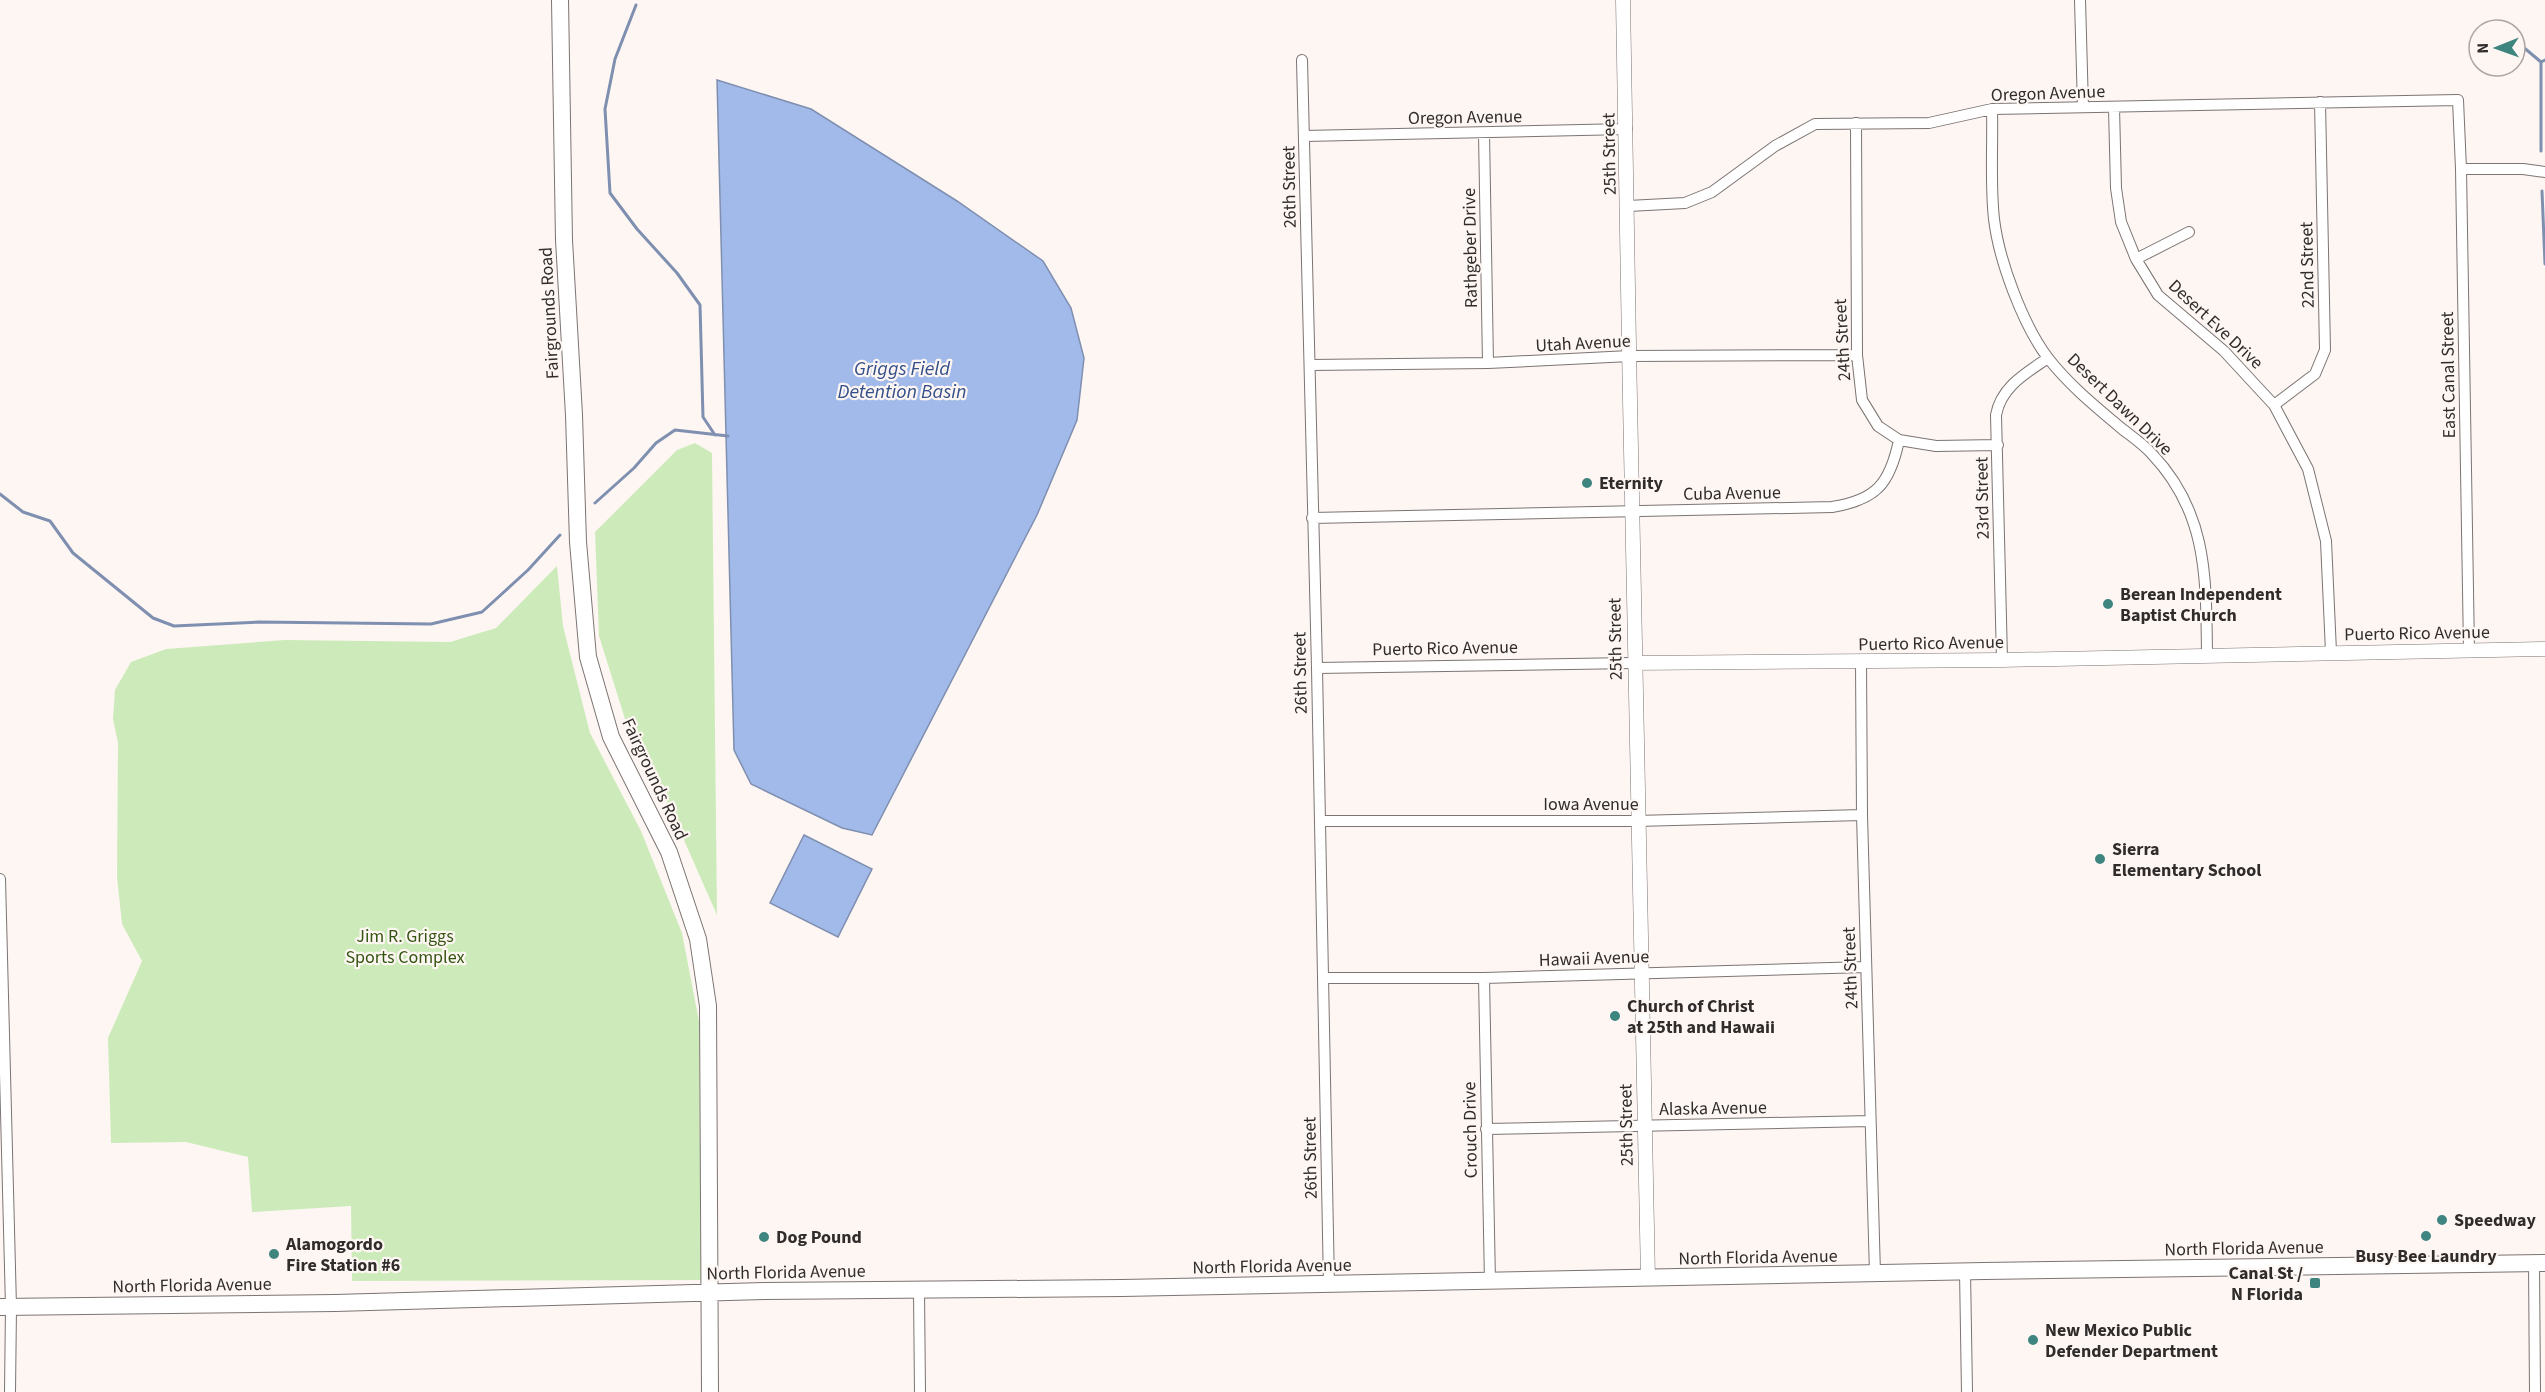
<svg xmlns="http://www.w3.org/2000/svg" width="2545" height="1392" font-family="'Source Sans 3',sans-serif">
<rect width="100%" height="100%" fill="#fef6f3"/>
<path fill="#cdebba" d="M695 443 712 453 717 915 664 795 631 738 599 636 595 532 677 450Z
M557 566 563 626 590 733 641 831 682 933 699 1021 701 1280 352 1281 351 1206 252 1212 248 1157 186 1142 111 1143 108 1038 142 961 122 924 117 877 118 743 113 719 115 690 131 662 166 649 285 640 450 642 496 628Z"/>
<path fill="#a1bae9" stroke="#7f8fb0" stroke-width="1.5" d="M717 80 811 109 957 201 1043 261 1071 308 1084 358 1077 420 1037 515 872 835 842 828 751 784 734 750Z
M804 835 872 869 838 937 770 903Z"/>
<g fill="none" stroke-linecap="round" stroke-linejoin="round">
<path stroke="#7f8fb0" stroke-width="3" d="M636 5 615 59 605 109 610 193 637 229 677 273 700 305 703 417 715 435
M2516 41 2541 62
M2541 151V62L2545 60
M2542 191 2545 264
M0 494 23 512 50 521 73 553 153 618 174 626 259 622 431 624 482 612 528 570 560 535
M595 503 634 468 656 443 675 430 728 436"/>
<g stroke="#7b7472" stroke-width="12">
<path id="minor" d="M2080 0 2083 107
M1302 60 1317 668 1329 1285
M2114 108 2116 188 2121 222 2136 259 2158 295 2224 351 2274 405 2308 469 2326 541 2331 652
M1992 109C1993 145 1990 183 1994 219 1999 261 2023 325 2048 358 2069 385 2095 406 2121 428 2131 436 2143 444 2152 454 2208 513 2206 578 2207 655
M1856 123 1857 355 1862 400 1878 426 1899 440 1936 446 1998 445
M1484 133 1488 363
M1304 136 1627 129
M2461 169H2523L2545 172
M1628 206 1685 203 1712 192 1775 146 1815 124 1929 123 1992 109 2458 100 2461 169 2469 650
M2136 259 2189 232
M1310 365 1488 363 1630 356 1857 355
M2274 405 2315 374 2325 350 2320 102
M1312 518 1832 507C1876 500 1890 484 1899 440
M2002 660 1996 415C2001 387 2026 373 2048 358
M1861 662 1862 815 1875 1274
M1317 668 1633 663
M1320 821H1636L1862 815
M0 879 11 1307 10 1392
M1323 978H1484L1866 967
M1484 978 1490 1282
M1486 1129 1870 1121
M2534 1263 2535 1392
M1965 1271 1967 1392
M919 1291 920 1392"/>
</g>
<g stroke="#7b7472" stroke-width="15">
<path id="tertiary" d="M1623 0C1631 426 1636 852 1648 1278
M1633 663 2002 660 2545 649"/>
</g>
<g stroke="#7b7472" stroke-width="18">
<path id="secondary" d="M560 0 564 240 574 415 578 542 588 657 611 737 669 852 698 939 708 1006 710 1392
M0 1307 335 1303 765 1291 1122 1288 1984 1271 2545 1263"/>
</g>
<use href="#minor" stroke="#fff" stroke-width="10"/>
<use href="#tertiary" stroke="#fff" stroke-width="14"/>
<use href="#secondary" stroke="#fff" stroke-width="16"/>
</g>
<g fill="#3e8580" stroke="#fef6f3" stroke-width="2">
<circle cx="1587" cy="483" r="6"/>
<circle cx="2108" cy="604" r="6"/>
<circle cx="2100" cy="859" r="6"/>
<circle cx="1615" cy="1016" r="6"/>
<circle cx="2442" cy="1220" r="6"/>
<circle cx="2426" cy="1236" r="6"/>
<circle cx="764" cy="1237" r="6"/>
<circle cx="274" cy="1254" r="6"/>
<rect x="2309" y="1277" width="12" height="12" rx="3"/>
<circle cx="2033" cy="1340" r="6"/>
</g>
<g text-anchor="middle" stroke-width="4.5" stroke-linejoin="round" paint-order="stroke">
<g font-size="18" fill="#2f2c2b" stroke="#fef6f3">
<text transform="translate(2048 93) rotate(-2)" y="6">Oregon Avenue</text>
<text transform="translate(1465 117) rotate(-1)" y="6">Oregon Avenue</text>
<text transform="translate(1609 154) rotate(-91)" y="6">25th Street</text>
<text transform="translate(1289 187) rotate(-91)" y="6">26th Street</text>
<text transform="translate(1470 248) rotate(-91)" y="6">Rathgeber Drive</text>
<text transform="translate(2307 265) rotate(-91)" y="6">22nd Street</text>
<text transform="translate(549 313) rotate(-93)" y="6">Fairgrounds Road</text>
<text transform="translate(2216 324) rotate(43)" y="6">Desert Eve Drive</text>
<text transform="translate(1842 340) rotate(-93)" y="6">24th Street</text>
<text transform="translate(1583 343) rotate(-3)" y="6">Utah Avenue</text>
<text transform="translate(2448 375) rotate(-91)" y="6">East Canal Street</text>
<text transform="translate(2120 404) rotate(44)" y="6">Desert Dawn Drive</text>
<text transform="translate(1732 493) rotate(-1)" y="6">Cuba Avenue</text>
<text transform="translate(1982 498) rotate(-91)" y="6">23rd Street</text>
<text transform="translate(2417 633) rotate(-1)" y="6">Puerto Rico Avenue</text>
<text transform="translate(1615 639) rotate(-91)" y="6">25th Street</text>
<text transform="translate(1931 643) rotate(-1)" y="6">Puerto Rico Avenue</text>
<text transform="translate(1445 648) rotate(-1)" y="6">Puerto Rico Avenue</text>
<text transform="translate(1300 673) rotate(-91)" y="6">26th Street</text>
<text transform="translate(655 779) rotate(65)" y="6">Fairgrounds Road</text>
<text x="1591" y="810">Iowa Avenue</text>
<text transform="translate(1594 958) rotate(-2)" y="6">Hawaii Avenue</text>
<text transform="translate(1850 968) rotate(-92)" y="6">24th Street</text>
<text transform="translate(1713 1108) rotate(-1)" y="6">Alaska Avenue</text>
<text transform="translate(1626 1125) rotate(-91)" y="6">25th Street</text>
<text transform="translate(1470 1130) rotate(-91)" y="6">Crouch Drive</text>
<text transform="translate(1310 1158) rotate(-91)" y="6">26th Street</text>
<text transform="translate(2244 1248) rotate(-1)" y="6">North Florida Avenue</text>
<text transform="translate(1758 1257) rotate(-1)" y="6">North Florida Avenue</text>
<text transform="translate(1272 1266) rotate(-1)" y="6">North Florida Avenue</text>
<text transform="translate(786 1272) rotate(-1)" y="6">North Florida Avenue</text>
<text transform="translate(192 1285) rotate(-1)" y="6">North Florida Avenue</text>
</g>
<g font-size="18" font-weight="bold" fill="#2f2c2b" stroke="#fef6f3" text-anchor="start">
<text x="1599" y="489">Eternity</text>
<text x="2120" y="600">Berean Independent<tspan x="2120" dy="21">Baptist Church</tspan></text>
<text x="2112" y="855">Sierra<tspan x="2112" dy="21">Elementary School</tspan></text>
<text x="1627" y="1012">Church of Christ<tspan x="1627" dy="21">at 25th and Hawaii</tspan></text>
<text x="2454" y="1226">Speedway</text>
<text x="776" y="1243">Dog Pound</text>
<text x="286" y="1250">Alamogordo<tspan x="286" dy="21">Fire Station #6</tspan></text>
<text x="2426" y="1262" text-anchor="middle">Busy Bee Laundry</text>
<text x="2303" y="1279" text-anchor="end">Canal St /<tspan x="2303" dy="21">N Florida</tspan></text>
<text x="2045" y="1336">New Mexico Public<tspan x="2045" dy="21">Defender Department</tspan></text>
</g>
<g font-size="18" fill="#325511" stroke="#fef6f3">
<text x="405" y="942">Jim R. Griggs<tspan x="405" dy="21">Sports Complex</tspan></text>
</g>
<g font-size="20" font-style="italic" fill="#324f8a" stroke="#fef6f3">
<text x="902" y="375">Griggs Field<tspan x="902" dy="23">Detention Basin</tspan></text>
</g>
</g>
<g transform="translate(2497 48) rotate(269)"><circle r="28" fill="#fef6f3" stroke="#aba5a3" stroke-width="1.5"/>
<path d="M0-4.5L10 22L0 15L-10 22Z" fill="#3e8580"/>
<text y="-9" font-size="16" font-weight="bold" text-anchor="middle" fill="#2f2c2b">N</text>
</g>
</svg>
